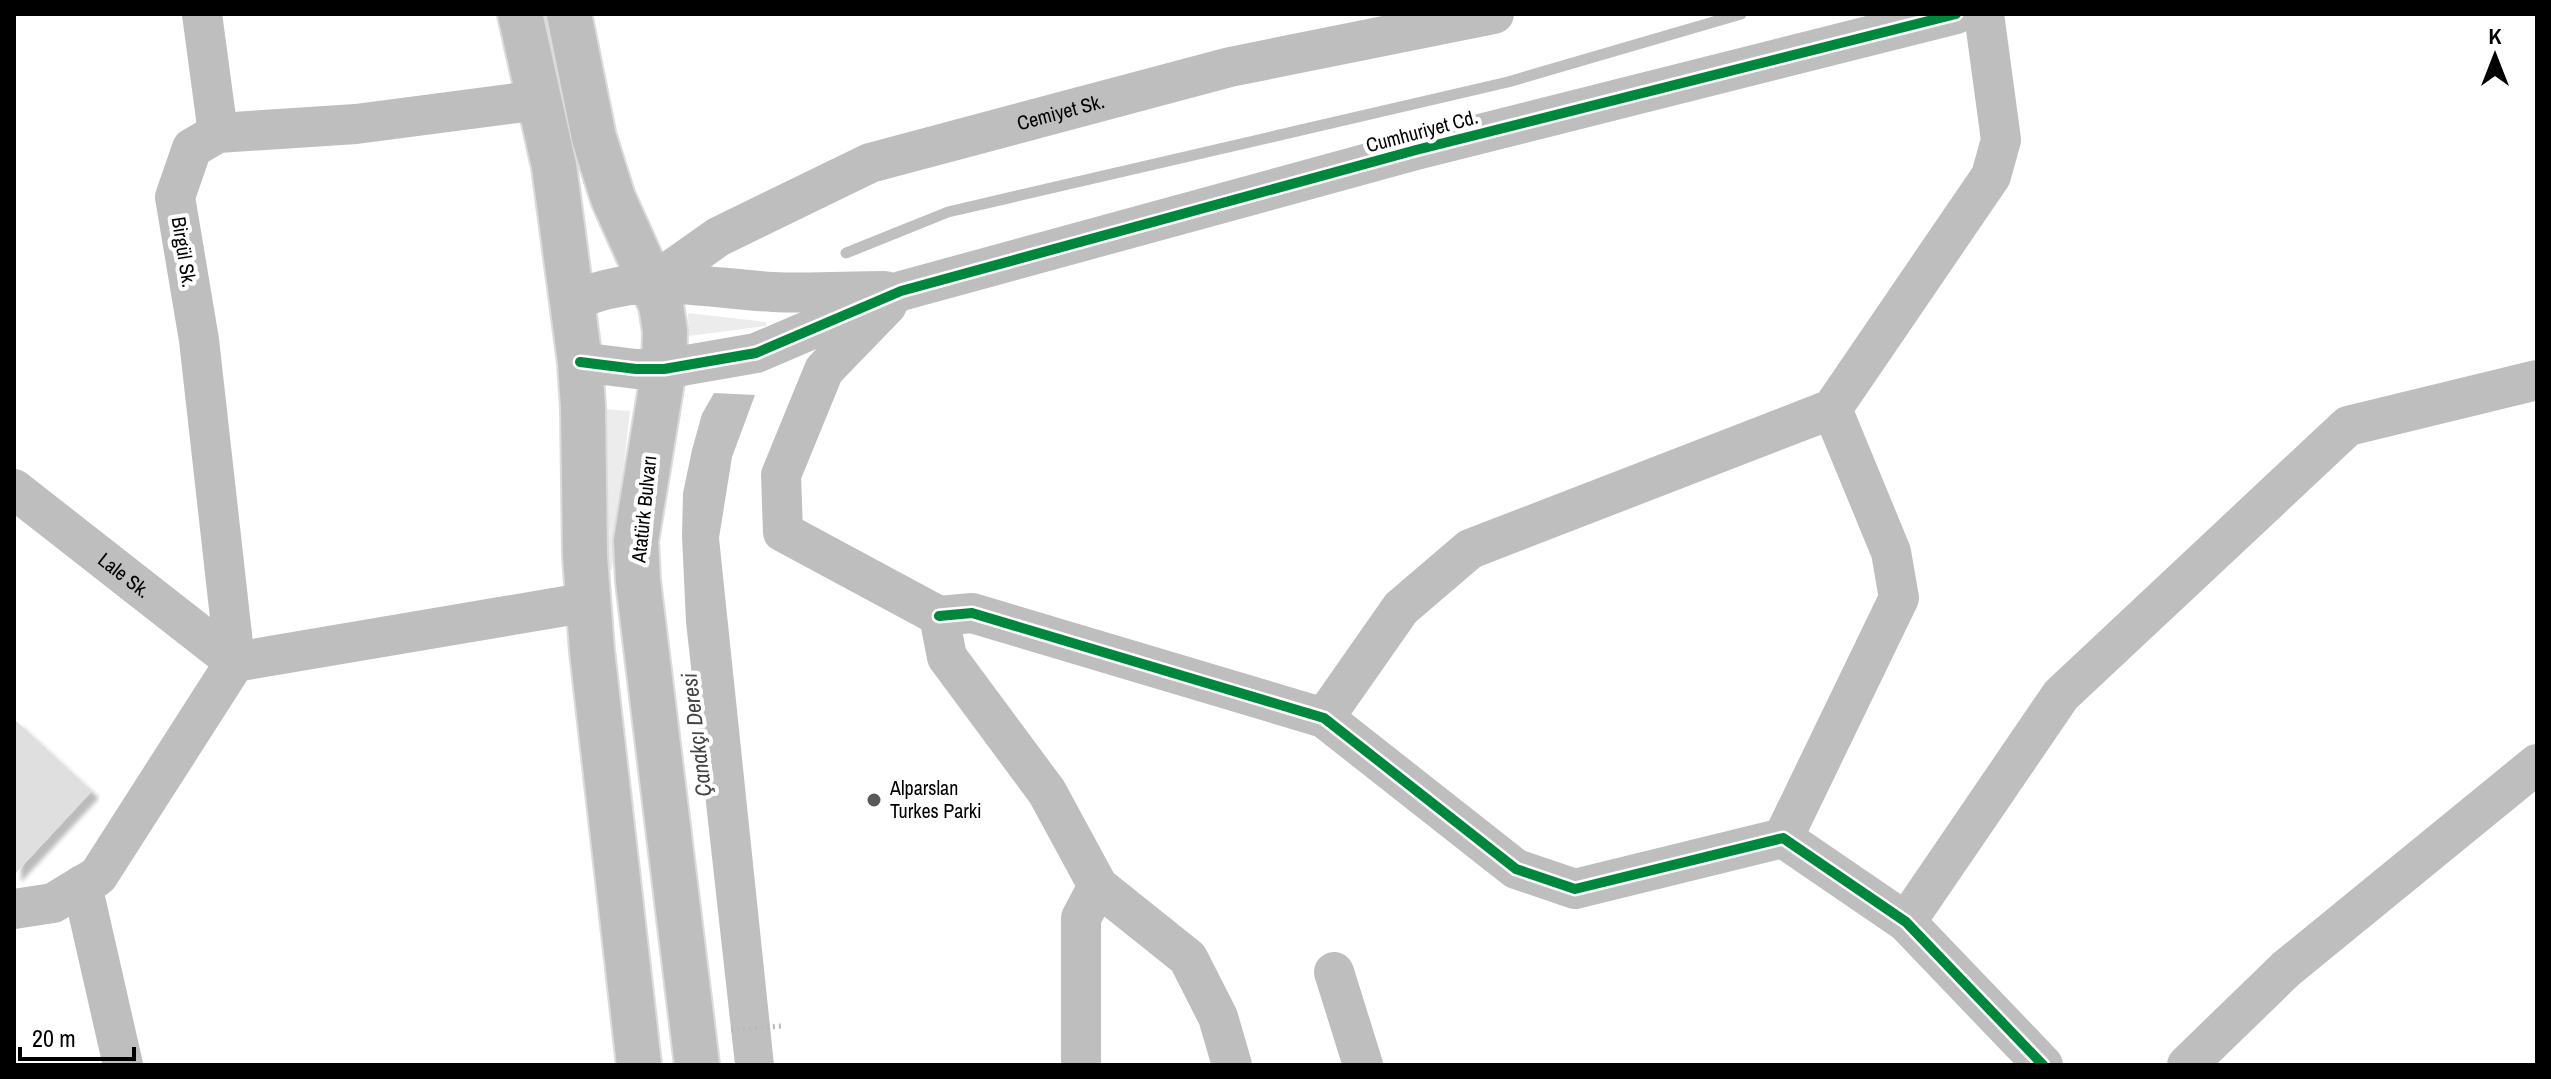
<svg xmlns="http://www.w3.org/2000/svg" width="2551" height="1079" font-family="'Archivo Narrow',sans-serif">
<defs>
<filter id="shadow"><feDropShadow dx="7" dy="7" stdDeviation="2" flood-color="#0004"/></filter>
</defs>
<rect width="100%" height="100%" fill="#fff"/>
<path fill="#ececec" d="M688 313 766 322V326L689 336Z
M602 409 630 411 612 570 607 569Z"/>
<path fill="#bfbfbf" d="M714 393 755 395 732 457 719 538 774 1065H735L686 622 682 536 683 493 692 450 702 414Z"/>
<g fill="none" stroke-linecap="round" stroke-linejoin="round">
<path stroke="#bfbfbf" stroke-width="11" d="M846 253 948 212 1508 82 1741 14"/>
</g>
<path fill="#dfdfdf" filter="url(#shadow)" d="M14 719 92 791 14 875Z"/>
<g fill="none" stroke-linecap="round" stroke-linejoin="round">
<g stroke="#dbdbdb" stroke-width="48">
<path id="major" d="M520 14 554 166 580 362 583 407 585 556 592 651 639 1065
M569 14 594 138 613 198 661 305 665 331 664 369 636 541 638 581 697 1065"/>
</g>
<path stroke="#b9b9b9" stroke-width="5" stroke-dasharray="2 4" stroke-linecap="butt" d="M731 1030 782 1026"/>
<g stroke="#bebebe" stroke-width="40">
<path d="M202 14 218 133"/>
<path id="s1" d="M653 283 718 237 870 163 1230 67 1494 14"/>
<path d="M571 302C641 270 700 288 773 292 810 294 848 291 885 291"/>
<path d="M887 305 824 370 781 475 783 532 939 616 947 657 1047 792 1098 886 1188 958 1218 1017 1232 1065"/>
<path d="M580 362 636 369H664L756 353 901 291 1416 150 1956 14"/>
<path id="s2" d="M14 489 235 662"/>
<path d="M939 616 972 613 1324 718 1516 869 1575 889 1783 838 1906 922 2043 1065"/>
<path d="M235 662 199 340 175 197 192 148 218 133 356 124 539 100"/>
<path d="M1324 718 1401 608 1470 549 1832 409 1991 176 2001 140 1984 14"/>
<path d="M1783 838 1899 598 1891 552 1832 409"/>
<path d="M82 885 123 1065"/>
<path d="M14 909 53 903 98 876 235 662 589 602"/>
<path d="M1906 922 2061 695 2348 426 2537 380"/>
<path d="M1334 972 1363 1065"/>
<path d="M1081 1065V918L1098 886"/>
<path d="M2187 1065 2286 969 2537 764"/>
</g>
<use href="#major" stroke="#bebebe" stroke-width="44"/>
<g stroke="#fff" stroke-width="15">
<path id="cycleway" d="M580 362 636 369H664L756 353 901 291 1416 150 1956 14
M939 616 972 613 1324 718 1516 869 1575 889 1783 838 1906 922 2043 1065"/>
</g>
<use href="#cycleway" stroke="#00873e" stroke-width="10"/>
</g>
<circle fill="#595959" stroke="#fff" stroke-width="3" cx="874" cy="800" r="8"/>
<g text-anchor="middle" stroke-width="8" stroke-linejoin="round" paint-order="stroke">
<g font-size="20" fill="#000" stroke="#fff">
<text dy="7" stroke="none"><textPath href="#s1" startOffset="446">Cemiyet Sk.</textPath></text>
<text transform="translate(1422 131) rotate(-15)" y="7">Cumhuriyet Cd.</text>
<text transform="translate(184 252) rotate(81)" y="7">Birgül Sk.</text>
<text transform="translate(644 509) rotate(-84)" y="7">Atatürk Bulvarı</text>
<text dy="7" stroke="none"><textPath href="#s2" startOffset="140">Lale Sk.</textPath></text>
</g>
<g font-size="20" fill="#000" stroke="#fff" text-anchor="start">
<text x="890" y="795">Alparslan<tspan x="890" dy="23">Turkes Parki</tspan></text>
</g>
<g font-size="22" font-style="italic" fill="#444" stroke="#fff">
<text transform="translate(696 735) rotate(-97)" y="8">Çanakçı Deresi</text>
</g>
</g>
<rect width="2551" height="1079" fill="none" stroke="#000000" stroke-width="32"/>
<g transform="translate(2495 56)" stroke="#ffffff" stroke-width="6" paint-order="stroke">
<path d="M0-6L14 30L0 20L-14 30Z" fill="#000000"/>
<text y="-12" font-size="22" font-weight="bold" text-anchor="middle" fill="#000000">K</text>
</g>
<path d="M20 1047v12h114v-12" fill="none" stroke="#000000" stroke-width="4"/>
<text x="32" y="1047" font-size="24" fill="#000000" stroke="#ffffff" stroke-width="6" paint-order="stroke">20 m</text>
</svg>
